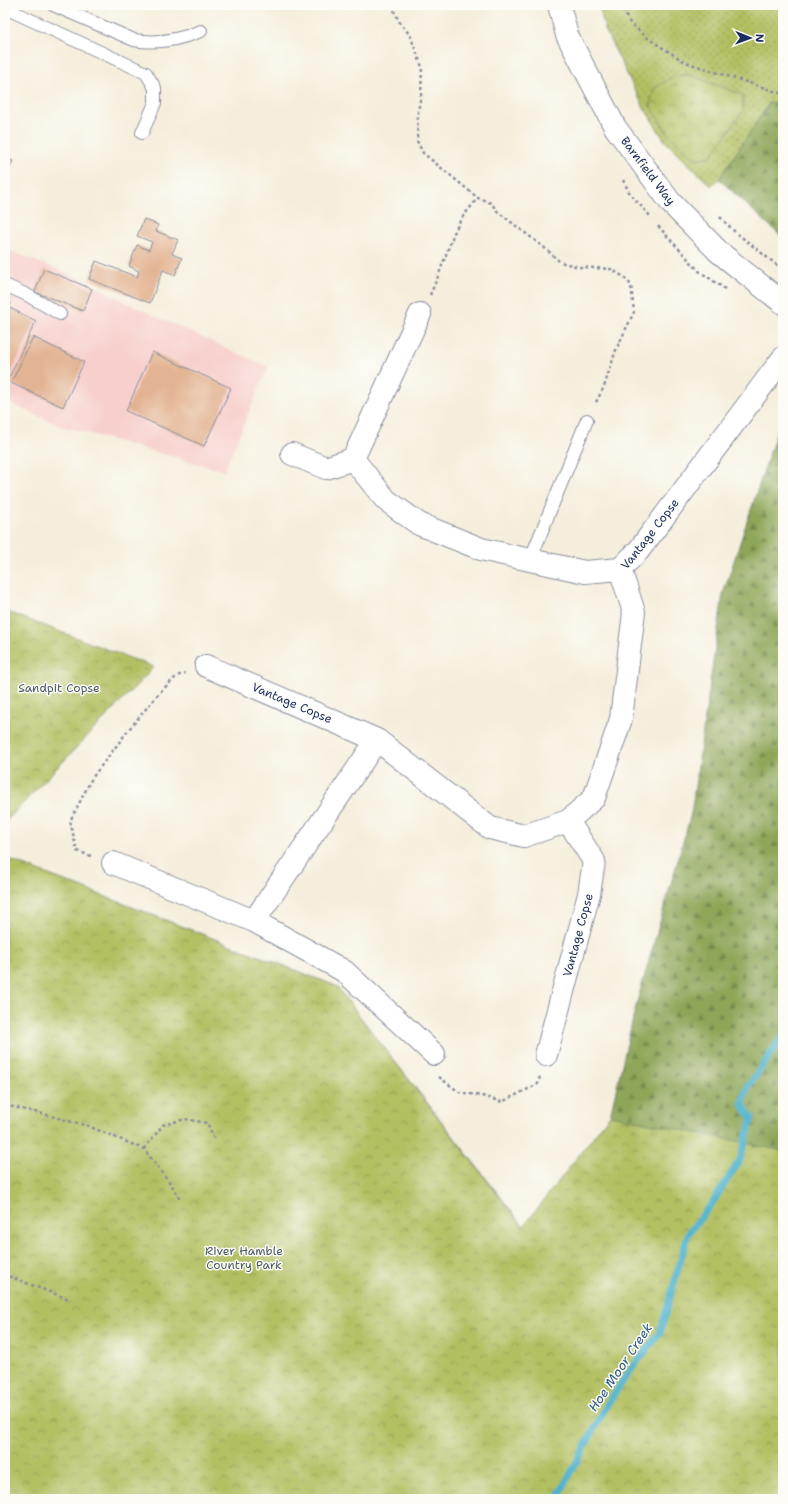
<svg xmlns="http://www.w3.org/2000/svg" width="788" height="1504" font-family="'Shantell Sans',sans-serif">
<defs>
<pattern id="grass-dots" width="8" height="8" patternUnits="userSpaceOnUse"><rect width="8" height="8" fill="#b3c062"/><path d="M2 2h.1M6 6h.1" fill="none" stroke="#919c54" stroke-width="1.8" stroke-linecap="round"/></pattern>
<pattern id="forest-firs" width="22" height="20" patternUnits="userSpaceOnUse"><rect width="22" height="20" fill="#8ea658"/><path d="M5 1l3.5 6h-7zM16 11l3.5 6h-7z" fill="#73884c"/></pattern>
<pattern id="park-crowns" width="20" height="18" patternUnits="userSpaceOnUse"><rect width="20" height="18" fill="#b3c062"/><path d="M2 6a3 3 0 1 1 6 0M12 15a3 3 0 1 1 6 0" fill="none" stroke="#919c54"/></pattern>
</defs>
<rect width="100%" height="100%" fill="#fdfcf7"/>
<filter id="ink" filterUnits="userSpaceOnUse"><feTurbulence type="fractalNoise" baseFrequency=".025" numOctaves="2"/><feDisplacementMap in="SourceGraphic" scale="8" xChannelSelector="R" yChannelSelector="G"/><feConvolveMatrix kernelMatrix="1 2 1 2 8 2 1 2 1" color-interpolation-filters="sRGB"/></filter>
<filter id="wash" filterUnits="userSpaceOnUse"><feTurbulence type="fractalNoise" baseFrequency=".012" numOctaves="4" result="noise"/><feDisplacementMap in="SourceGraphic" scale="16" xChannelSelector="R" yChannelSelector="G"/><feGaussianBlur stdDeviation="0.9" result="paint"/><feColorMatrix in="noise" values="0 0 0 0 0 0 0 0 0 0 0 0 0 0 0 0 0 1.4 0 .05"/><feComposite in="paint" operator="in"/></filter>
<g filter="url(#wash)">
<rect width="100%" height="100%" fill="#f5eedc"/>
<path fill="#f7d0cd" d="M11 251 81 279 140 309 268 367 224 471 58 425 5 401V264Z"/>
<path fill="url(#grass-dots)" stroke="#677860" d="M599 5H783V106L770 103 719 179 711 186 665 141 643 106 605 30Z"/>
<path fill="url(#forest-firs)" stroke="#546a5b" d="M770 102 783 106V238L719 179Z
M783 413V1499H5V858L336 986 524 1227 610 1115 637 1002 691 814 723 594Z"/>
<path fill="url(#park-crowns)" stroke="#677860" d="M687 74 743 95V111L711 156 695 159 669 135 650 105 654 89 670 78Z
M5 611 154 667 5 822Z
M5 858 336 986 523 1227 610 1115 783 1151V1499H5Z"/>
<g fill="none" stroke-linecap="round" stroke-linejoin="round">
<path stroke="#4bb1ca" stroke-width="7" d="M557 1499 608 1403 630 1371 660 1333 688 1234 713 1202 740 1160 752 1118 742 1104 747 1088 783 1036"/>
</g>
<g id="blocks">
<path fill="#e3b493" d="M5 157 13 161 5 178Z
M144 219 158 225 156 231 178 240 172 254 182 258 175 275 163 270 150 303 89 279 96 261 137 277 139 271 129 266 137 245 149 250 152 242 137 236Z
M44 269 92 289 83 311 35 292Z
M5 300 11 303 5 315Z
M10 308 36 321 9 377 5 375V320Z
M33 337 84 362 63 407 11 383Z
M152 352 231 388 204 446 126 411Z"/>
</g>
</g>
<g filter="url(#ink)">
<use href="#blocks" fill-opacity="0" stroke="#888e9d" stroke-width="1"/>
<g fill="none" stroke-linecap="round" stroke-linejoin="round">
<g stroke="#888e9d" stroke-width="14">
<path id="service" d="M53 5 134 40C157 44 179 40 201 31
M5 8 146 73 155 88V103L142 133
M5 285 27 295 60 314
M530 560 587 420"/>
</g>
<g stroke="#888e9d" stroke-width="24">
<path id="minor" d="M292 454 326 468 353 459 420 314
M353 459 386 500 419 524 481 549 530 560 585 572 620 569
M620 569 639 550 783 358
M206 666 377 740 490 828 524 836 568 821 594 798 621 719 634 612 620 569
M113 863 254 921 377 740
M254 921 344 971 434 1054
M546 1055 589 894 594 861 568 821"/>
</g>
<g stroke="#888e9d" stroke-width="24">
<path id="tertiary" d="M559 5 567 35 615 127 671 203 719 252 783 303"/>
</g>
<path stroke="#888e9d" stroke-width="2.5" stroke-dasharray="3 3" stroke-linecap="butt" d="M391 5 400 23 410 35 422 67 421 96 418 111 417 141 423 153 478 198
M620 5 630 23 649 39 685 62 783 94
M623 180 630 194 651 217
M720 217 734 231 783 270
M658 226 699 271 725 289
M430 295 439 274 454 233 461 219 478 198 491 203 498 212 546 249 560 262 579 267 611 269 624 277 631 285 634 312 616 350 604 387 595 404
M91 856 77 851 70 821 92 778 130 728 160 692 177 676 185 673
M439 1077 459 1092 482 1096 502 1102 538 1084 540 1076
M5 1105 39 1113 88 1126 144 1149 173 1187 180 1200
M144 1149 163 1125 185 1119 207 1123 215 1141
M5 1272 8 1276 71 1300"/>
<use href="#service" stroke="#fff" stroke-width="12"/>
<use href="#minor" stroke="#fff" stroke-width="22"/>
<use href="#tertiary" stroke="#fff" stroke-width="22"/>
</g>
</g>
<g text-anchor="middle" stroke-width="3" stroke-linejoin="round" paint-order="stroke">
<g font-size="12" fill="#1b2f5e" stroke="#fdfcf7">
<text transform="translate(648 171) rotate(53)" y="4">Barnfield Way</text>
<text transform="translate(650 534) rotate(-52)" y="4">Vantage Copse</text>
<text transform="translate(292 703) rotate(23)" y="4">Vantage Copse</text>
<text transform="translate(578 935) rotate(-75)" y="4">Vantage Copse</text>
</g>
<g font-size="12" fill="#495a5f" stroke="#fdfcf7">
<text x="59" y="692">Sandpit Copse</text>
<text x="244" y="1255">River Hamble<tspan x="244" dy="14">Country Park</tspan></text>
</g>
<g font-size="13" font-style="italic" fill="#2c5c84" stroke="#fdfcf7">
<text transform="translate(620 1367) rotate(-56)" y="5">Hoe Moor Creek</text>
</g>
</g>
<rect width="788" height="1504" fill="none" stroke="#fdfcf7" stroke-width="20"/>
<g transform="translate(750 38) rotate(91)" stroke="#fdfcf7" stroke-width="3" paint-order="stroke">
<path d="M0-3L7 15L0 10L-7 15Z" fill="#1b2f5e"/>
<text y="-6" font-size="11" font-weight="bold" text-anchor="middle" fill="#1b2f5e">N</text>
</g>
</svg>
